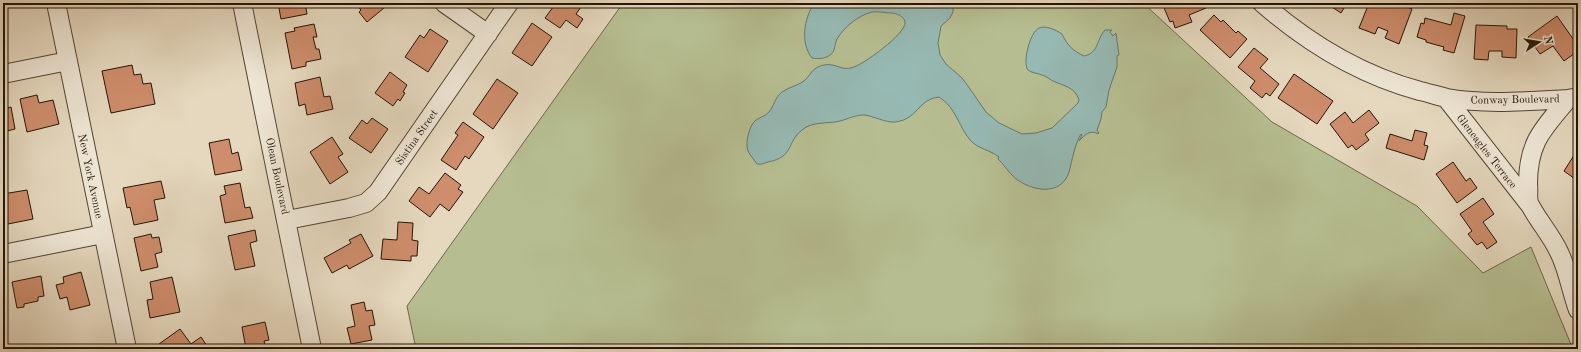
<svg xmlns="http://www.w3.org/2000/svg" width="1581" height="352" font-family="'Old Standard TT',serif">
<rect width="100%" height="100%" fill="#e5d8be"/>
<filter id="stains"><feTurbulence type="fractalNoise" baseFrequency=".005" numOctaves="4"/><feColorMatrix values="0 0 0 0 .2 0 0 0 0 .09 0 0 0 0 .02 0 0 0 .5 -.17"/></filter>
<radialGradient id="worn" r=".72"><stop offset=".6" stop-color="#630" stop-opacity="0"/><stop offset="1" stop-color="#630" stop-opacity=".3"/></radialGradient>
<path fill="#b6be91" stroke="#6d694b" d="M623 3H1143L1272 122 1417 206 1483 273 1531 247 1572 347 1578 345V349H416L407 306Z"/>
<path fill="#96b9b3" stroke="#68776d" d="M814 3H953V12L950 18 941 26 938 43 940 55 946 64 962 78 968 86 986 112 999 123 1022 134 1036 133 1052 128 1078 103 1079 100C1075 87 1064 86 1053 81 1049 79 1046 76 1042 75 1038 73 1031 73 1028 70 1022 63 1030 32 1039 28 1046 25 1056 30 1062 34 1067 45 1073 51 1084 56 1099 53 1096 40 1105 30H1112L1110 32 1113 36 1116 33 1119 55 1117 56V67L1109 90 1106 107 1102 112 1101 119 1097 130 1099 133 1098 134C1090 129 1085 135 1079 141L1082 135 1081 134C1075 143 1072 161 1069 172 1061 197 1031 191 1015 178 1008 172 1004 164 998 159L999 157C990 150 979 149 971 141 959 128 956 107 939 97 918 99 918 119 896 122 885 123 874 116 864 115 855 115 848 119 840 121 829 124 812 121 802 130 786 143 794 157 768 162 764 163 761 165 757 164 754 160 750 155 748 151 745 143 749 125 756 120 760 117 766 116 769 112 774 106 775 97 782 92 789 87 797 86 804 81 808 78 811 71 816 68 832 59 839 71 851 68 862 66 907 33 905 22 904 16 896 13 891 13 885 13 878 11 872 12 859 15 844 27 837 39 834 45 836 51 830 55 825 59 818 59 812 58 800 43 804 19 814 3Z"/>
<path fill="#ce8d6c" stroke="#241405" d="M278 3H305L307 14 281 19Z
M355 3H390L367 22 359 12 361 10Z
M556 3H578L577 5 581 7 576 14 583 19 577 28 566 20 560 28 545 18Z
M1162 3H1204L1206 8 1189 15 1192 22 1175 28 1173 21 1170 22Z
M1326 3H1347L1341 13Z
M1369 3H1398L1412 9 1399 44 1385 38 1388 31 1378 27 1375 34 1359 28Z
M1454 13 1465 16 1454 53 1443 50 1444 47 1426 42V40L1417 37 1421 23 1424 24 1425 18 1451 25Z
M1214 15 1221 22 1223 20 1236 33 1238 31 1247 39 1230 58 1200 30Z
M1557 16 1578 46V51L1564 61 1553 46 1540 54 1528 37Z
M532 23 552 37 532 66 512 53Z
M314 24 317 37H313L316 49H319L321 59 306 62V66L292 69 285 33 295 31 294 28Z
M1476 25 1507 26V29H1517L1516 58 1502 57V51H1489L1488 60 1474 59Z
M430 29 448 41 428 72 405 57 420 35 424 38Z
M1254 48 1268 59 1260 68 1279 84 1270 96 1266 93 1262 98 1250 88 1255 81 1238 67Z
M132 65 134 75 141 74 143 84 151 83 155 104 111 113 102 71Z
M390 72 407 85 403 92 405 93 400 101 398 99 393 106 375 93Z
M1294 74 1333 101 1317 124 1278 98Z
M320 77 324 97 330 96 333 109 307 115 305 104 299 106 295 83Z
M497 79 518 93 493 129 473 114Z
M37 95 39 103 53 100 59 124 27 132 20 99Z
M11 107 15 129 3 132V109Z
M1369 110 1379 123 1365 134 1369 140 1356 150 1352 145 1348 148 1330 124 1345 112 1353 123Z
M372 118 388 129 371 153 349 138 362 120 367 124Z
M463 122 484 137 469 159 465 156 456 170 441 160 458 135 455 133Z
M1415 130 1427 133 1424 145 1428 146 1424 160 1386 148 1390 134 1412 141Z
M332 137 343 154 338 157 348 172 330 184 310 152Z
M229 139 232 154 238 152 242 170 215 175 209 143Z
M1578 149V181L1564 171Z
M1453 162 1466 181 1470 178 1477 188 1457 203 1436 174Z
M445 173 461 185 458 189 463 192 449 211 440 204 430 217 409 201 419 187 429 194Z
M161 181 165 198 154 200 158 220 134 225 130 207 127 208 123 188Z
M240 183 245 208 250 207 253 218 225 223 220 196 226 194 224 186Z
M27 190 33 219 3 225V194Z
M1483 198 1494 214 1483 222 1497 242 1487 249 1482 242 1477 245 1468 234 1472 231 1460 214Z
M398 222 413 223 412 240 418 241 417 256H411V261L381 259 383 239 397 240Z
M255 230 257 241 250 243 255 266 235 270 228 236Z
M151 234 152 238 159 237 162 252 155 254 158 267 141 271 134 238Z
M361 234 373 256 349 269 347 265 332 273 324 258 351 243 349 240Z
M81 272 90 305 70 310 67 297 60 299 56 285 64 283 63 277Z
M41 276 44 296 38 297V301L24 304V307L17 308 12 282Z
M172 277 180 312 150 318 147 300 153 299 150 282Z
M364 302 366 311 372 310 375 325 369 326 372 340 351 344 347 328 355 326 351 305Z
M265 322 269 340 264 341 266 348 268 347V349H246L242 327Z
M180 329 191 344 201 337 209 349H163L159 344Z"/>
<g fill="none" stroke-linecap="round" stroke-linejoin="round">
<g stroke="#544533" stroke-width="20">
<path id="minor" d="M56 3 127 349
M242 3 312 349
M444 3 488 34
M1262 3C1309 44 1360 75 1420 91 1429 93 1438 96 1447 98 1487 105 1528 101 1568 99L1578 97
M3 74 68 61
M1446 98 1529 204
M1568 99C1543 129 1528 142 1528 184 1529 190 1527 200 1530 205 1539 222 1551 235 1559 252 1568 270 1571 291 1578 310
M287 220 349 208 366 203 378 192 509 3
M3 254 103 234"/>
</g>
<use href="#minor" stroke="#eee6d5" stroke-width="18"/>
</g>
<g text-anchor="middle" stroke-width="3.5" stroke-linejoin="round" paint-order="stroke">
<g font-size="11" fill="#241405" stroke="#eee6d5">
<text transform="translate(1515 99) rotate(-1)" y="4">Conway Boulevard</text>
<text transform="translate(416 137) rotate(-55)" y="4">Sistina Street</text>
<text transform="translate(1487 151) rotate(52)" y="4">Gleneagles Terrace</text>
<text transform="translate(91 176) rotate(78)" y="4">New York Avenue</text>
<text transform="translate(278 176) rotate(78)" y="4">Olean Boulevard</text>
</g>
</g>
<rect width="1581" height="352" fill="none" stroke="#e5d8be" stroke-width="16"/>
<rect x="4" y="4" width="1573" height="344" fill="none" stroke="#241405" stroke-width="2"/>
<rect x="8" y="8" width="1565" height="336" fill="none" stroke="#241405"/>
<g transform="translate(1539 42) rotate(78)" stroke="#eee6d5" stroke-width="3" paint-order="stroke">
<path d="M0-3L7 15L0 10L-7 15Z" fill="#241405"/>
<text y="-6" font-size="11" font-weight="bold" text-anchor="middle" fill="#241405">N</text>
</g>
<rect width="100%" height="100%" filter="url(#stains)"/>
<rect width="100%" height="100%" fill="url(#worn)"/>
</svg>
